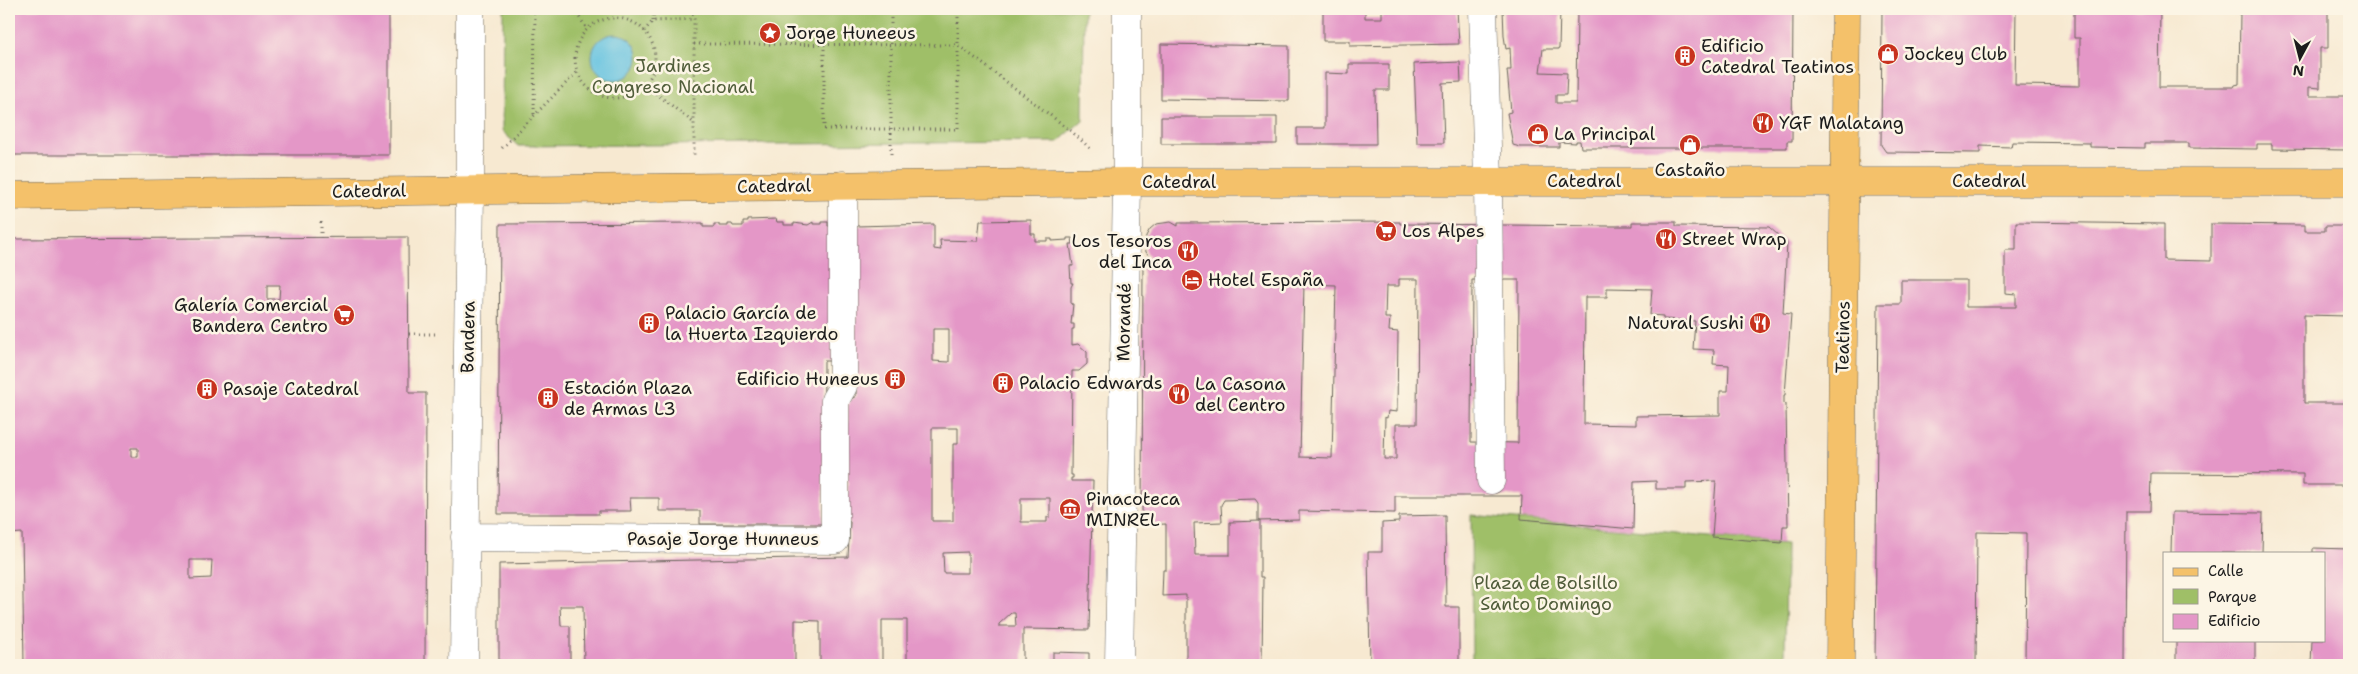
<svg xmlns="http://www.w3.org/2000/svg" width="2358" height="674" font-family="'Shantell Sans',sans-serif">
<rect width="100%" height="100%" fill="#fcf5e5"/>
<filter id="ink" filterUnits="userSpaceOnUse"><feTurbulence type="fractalNoise" baseFrequency=".02" numOctaves="2"/><feDisplacementMap in="SourceGraphic" scale="10" xChannelSelector="R" yChannelSelector="G"/><feConvolveMatrix kernelMatrix="1 2 1 2 8 2 1 2 1" color-interpolation-filters="sRGB"/></filter>
<filter id="wash" filterUnits="userSpaceOnUse"><feTurbulence type="fractalNoise" baseFrequency=".0096" numOctaves="4" result="noise"/><feDisplacementMap in="SourceGraphic" scale="20" xChannelSelector="R" yChannelSelector="G"/><feGaussianBlur stdDeviation="1.12" result="paint"/><feColorMatrix in="noise" values="0 0 0 0 0 0 0 0 0 0 0 0 0 0 0 0 0 1.4 0 .05"/><feComposite in="paint" operator="in"/></filter>
<g filter="url(#wash)">
<rect width="100%" height="100%" fill="#f7e9d1"/>
<path fill="#9fbf67" stroke="#5e6e42" d="M503 9H839V11L943 12V9H1084L1083 120 1058 142 518 146 502 131Z
M1471 515 1786 544 1785 665H1472Z"/>
<path fill="#61c1e0" stroke="#3e6e7e" d="M592 57a23 23 0 1 1 46 0a23 23 0 1 1-46 0Z"/>
<g id="blocks">
<path fill="#e497c7" fill-rule="evenodd" d="M9 9H389V155H9Z
M839 9H943V12H839Z
M1327 9H1365V18H1382V9H1457L1459 44 1350 46V41H1323V11H1327Z
M1503 9H1560L1559 49H1543L1540 72 1567 73 1566 95H1556V103H1576L1577 9H1793L1792 141H1787V148H1581L1580 141H1576V143L1559 142V147H1520L1513 145 1507 113 1511 112 1507 70H1511L1510 48 1506 49 1504 36Z
M1882 9H2016L2015 85 2080 86V38H2074V9H2160L2159 87H2234L2235 85 2239 84 2240 12H2231V9H2328V48H2320V88L2309 87V96H2349V150L2272 149V144H2257V149L2189 148V143H2145V148L2090 147V143L2012 142 2011 147 1980 146V153L1886 152 1881 145Z
M1161 44 1289 46V101L1161 99Z
M1460 62 1461 82 1442 83 1444 143H1417L1414 64Z
M1349 64H1389V90H1375L1376 144H1297V128H1325V73L1349 74Z
M1161 117H1277V144H1161Z
M776 219 777 222H784V225H794V223L808 225 813 222V224H822V222H828V226H831L832 361H824L823 524H700V511H659V498H630L631 511H599V514H498L500 224 703 223V227H714V224H719V226H728V224H732L733 226H743V222H748V220Z
M1031 220V234H1035V241H1047V239H1052V241L1067 240V238H1072L1073 244H1070L1073 266H1070L1071 283H1073L1071 287V304H1073L1071 324H1074V329H1072V345L1078 344 1087 352V364L1079 371H1072L1071 475H1073V478H1071V481H1093L1089 630 1023 629V665H907V620H882V665H820V621L795 620V665H584L583 606H560L561 626H570V665H499V564L848 557 850 522 848 521V401L856 396V226L934 224V249L941 250 940 240 978 241 980 221ZM933 329H949V362L933 361ZM932 428H958V444H953V521H932ZM1021 498H1050V517H1047V522H1021ZM968 552V573H944L943 553ZM1011 613H1015L1016 626H999V624Z
M1171 222 1178 226V223L1400 222V224L1609 226H1632V222H1676V226L1769 227 1787 243 1783 313 1791 314 1785 395H1784V404H1786L1788 526H1783L1782 543 1712 537 1716 481 1686 482V489H1656V481L1634 482 1633 529 1521 519 1522 496H1395V513L1299 511V520L1258 521V503L1255 499 1224 500 1221 505 1222 522 1194 523 1195 555H1230V522L1260 521V577H1263L1262 665H1186V595L1162 596 1163 570H1166V524L1142 525 1143 258H1151L1146 252 1145 245 1146 236 1150 229 1156 224ZM1399 279H1418L1417 424H1396V459H1384L1385 417 1387 418 1388 411 1397 412 1398 332 1389 331 1390 318H1385L1386 286H1399ZM1472 280H1519L1518 443 1471 442ZM1304 284 1336 285 1332 458 1300 457ZM1607 288 1652 289 1650 315 1663 316V319L1695 321 1693 349 1714 350 1713 364 1729 365 1728 391H1720V415L1636 416V425L1584 424 1585 297H1607Z
M2016 222 2164 224V260L2211 261V224L2305 225V231H2325V226H2349V316L2304 315V403H2349V485H2303V474L2151 473 2150 511H2126L2125 665H2025L2026 533 1977 532 1976 665H1875L1878 304H1901V280H1966V307H2016V294L2005 293V250H2016Z
M408 237 409 393H426L425 665H24L22 533 9 534V239ZM267 285H280L279 299H267ZM131 448H138V457H131ZM190 560H212L211 578 190 579Z
M2172 512 2263 513 2262 553H2171Z
M1445 515 1446 607H1459V665H1370L1368 552H1382V523L1399 522V516Z
M2313 548 2349 549V665H2311L2312 640H2324V553H2313Z
M2176 640H2255V665H2176Z
M1053 652 1089 653V665H1053Z"/>
</g>
</g>
<g filter="url(#ink)">
<use href="#blocks" fill-opacity="0" stroke="#69645b" stroke-width="1"/>
<g fill="none" stroke-linecap="round" stroke-linejoin="round">
<g stroke="#69645b" stroke-width="29">
<path id="minor" d="M1483 9 1488 181 1491 480
M465 537 835 540V400L843 386V185
M464 665 470 189V9
M1119 665 1127 182V9"/>
</g>
<g stroke="#69645b" stroke-width="29">
<path id="major" d="M9 196 1127 182H2349
M1840 665 1846 9"/>
</g>
<path stroke="#69645b" stroke-width="3" stroke-dasharray="1 4" stroke-linecap="butt" d="M574 9 587 29
M691 9 694 19V155
M575 58a40 40 0 1 1 80 0a40 40 0 1 1-80 0Z
M653 21 654 9
M644 31 653 21 694 19
M694 44 958 45 1071 131 1092 150
M824 44V129H958V9
M644 84 694 123
M534 114 535 9
M502 148 577 72
M891 154V12
M321 238V222
M409 334H436"/>
<use href="#minor" stroke="#fff" stroke-width="28"/>
<use href="#major" stroke="#f4c16a" stroke-width="28"/>
</g>
</g>
<defs>
<g id="sight-disc" transform="scale(1.125)"><circle r="9.5" fill="#c8321e" stroke="#fcf5e5"/><path d="M0-6L1.8-2.2L6-1.7L2.9 1.2L3.7 5.4L0 3.3L-3.7 5.4L-2.9 1.2L-6-1.7L-1.8-2.2Z" fill="#fff"/></g>
<g id="shop-disc" transform="scale(1.125)"><circle r="9.5" fill="#c8321e" stroke="#fcf5e5"/><path d="M-5-2.5h2.3a2.7 3.5 0 0 1 5.4 0H5L5.5 6h-11ZM-1.5-2.5h3a1.5 2.3 0 0 0-3 0Z" fill="#fff"/></g>
<g id="building-disc" transform="scale(1.125)"><circle r="9.5" fill="#c8321e" stroke="#fcf5e5"/><path d="M-4-6H4V6H1V3H-1V6H-4ZM-2.5-4.3h1.7v1.8h-1.7ZM.8-4.3h1.7v1.8H.8ZM-2.5-1h1.7V.8h-1.7ZM.8-1h1.7V.8H.8Z" fill="#fff"/></g>
<g id="restaurant-disc" transform="scale(1.125)"><circle r="9.5" fill="#c8321e" stroke="#fcf5e5"/><path d="M-5-6h1v4h1v-4h1v4h1v-4h1v5L-1.5 .5V6h-2V.5L-5-1ZM5-6V6H3V1.5H1.5Q1.5-4 5-6Z" fill="#fff"/></g>
<g id="supermarket-disc" transform="scale(1.125)"><circle r="9.5" fill="#c8321e" stroke="#fcf5e5"/><path d="M-6-5.5h2.5l.6 2H6L4.5 2H-2.5L-4.4-4H-6ZM-1.5 3.2a1.3 1.3 0 1 0 .1 0ZM3 3.2a1.3 1.3 0 1 0 .1 0Z" fill="#fff"/></g>
<g id="hotel-disc" transform="scale(1.125)"><circle r="9.5" fill="#c8321e" stroke="#fcf5e5"/><path d="M-6-4.5h1.5V1H6V5H4.5V3h-9V5H-6ZM-4 0a1.8 1.8 0 1 1 3.6 0ZM.5 0V-2.5h3Q6-2.5 6 0Z" fill="#fff"/></g>
<g id="museum-disc" transform="scale(1.125)"><circle r="9.5" fill="#c8321e" stroke="#fcf5e5"/><path d="M0-6L6-3V-2H-6V-3ZM-5-1h2V3h-2ZM-1-1h2V3h-2ZM3-1h2V3H3ZM-6 4H6V6H-6Z" fill="#fff"/></g>
</defs>
<g fill-rule="evenodd">
<use href="#sight-disc" x="770" y="33"/>
<use href="#shop-disc" x="1888" y="54"/>
<use href="#building-disc" x="1685" y="56"/>
<use href="#restaurant-disc" x="1763" y="123"/>
<use href="#shop-disc" x="1538" y="134"/>
<use href="#shop-disc" x="1690" y="145"/>
<use href="#supermarket-disc" x="1386" y="231"/>
<use href="#restaurant-disc" x="1666" y="239"/>
<use href="#restaurant-disc" x="1188" y="251"/>
<use href="#hotel-disc" x="1192" y="280"/>
<use href="#supermarket-disc" x="344" y="315"/>
<use href="#building-disc" x="649" y="323"/>
<use href="#restaurant-disc" x="1760" y="323"/>
<use href="#building-disc" x="895" y="379"/>
<use href="#building-disc" x="1003" y="383"/>
<use href="#building-disc" x="207" y="389"/>
<use href="#restaurant-disc" x="1179" y="394"/>
<use href="#building-disc" x="548" y="398"/>
<use href="#museum-disc" x="1070" y="509"/>
</g>
<g text-anchor="middle" stroke-width="5" stroke-linejoin="round" paint-order="stroke">
<g font-size="18" fill="#1c1c1c" stroke="#fcf5e5" text-anchor="start">
<text x="786" y="39">Jorge Huneeus</text>
<text x="1701" y="52">Edificio<tspan x="1701" dy="21">Catedral Teatinos</tspan></text>
<text x="1904" y="60">Jockey Club</text>
<text x="1779" y="129">YGF Malatang</text>
<text x="1554" y="140">La Principal</text>
<text x="1690" y="176" text-anchor="middle">Castaño</text>
<text x="1402" y="237">Los Alpes</text>
<text x="1682" y="245">Street Wrap</text>
<text x="1172" y="247" text-anchor="end">Los Tesoros<tspan x="1172" dy="21">del Inca</tspan></text>
<text x="1208" y="286">Hotel España</text>
<text x="328" y="311" text-anchor="end">Galería Comercial<tspan x="328" dy="21">Bandera Centro</tspan></text>
<text x="665" y="319">Palacio García de<tspan x="665" dy="21">la Huerta Izquierdo</tspan></text>
<text x="1744" y="329" text-anchor="end">Natural Sushi</text>
<text x="879" y="385" text-anchor="end">Edificio Huneeus</text>
<text x="1019" y="389">Palacio Edwards</text>
<text x="1195" y="390">La Casona<tspan x="1195" dy="21">del Centro</tspan></text>
<text x="564" y="394">Estación Plaza<tspan x="564" dy="21">de Armas L3</tspan></text>
<text x="223" y="395">Pasaje Catedral</text>
<text x="1086" y="505">Pinacoteca<tspan x="1086" dy="21">MINREL</tspan></text>
</g>
<g font-size="18" fill="#505d3a" stroke="#fcf5e5">
<text x="673" y="72">Jardines<tspan x="673" dy="21">Congreso Nacional</tspan></text>
<text x="1546" y="589">Plaza de Bolsillo<tspan x="1546" dy="21">Santo Domingo</tspan></text>
</g>
<g font-size="18" fill="#1c1c1c" stroke="#fcf5e5">
<text x="1584" y="187">Catedral</text>
<text x="1989" y="187">Catedral</text>
<text x="1179" y="188">Catedral</text>
<text transform="translate(774 186) rotate(-1)" y="6">Catedral</text>
<text transform="translate(369 191) rotate(-1)" y="6">Catedral</text>
<text transform="translate(1124 322) rotate(-89)" y="6">Morandé</text>
<text transform="translate(468 337) rotate(-89)" y="6">Bandera</text>
<text transform="translate(1843 337) rotate(-89)" y="6">Teatinos</text>
<text x="723" y="545">Pasaje Jorge Hunneus</text>
</g>
</g>
<rect width="2358" height="674" fill="none" stroke="#fcf5e5" stroke-width="30"/>
<rect x="2163" y="552" width="162" height="90" fill="#fcf5e5" stroke="#a29e95"/>
<rect x="2173" y="568" width="25" height="8" fill="#f4c16a" stroke="#a29e95"/>
<text x="2208" y="576" font-size="15" fill="#1c1c1c">Calle</text>
<rect x="2173" y="589" width="25" height="15" fill="#9fbf67" stroke="#a29e95"/>
<text x="2208" y="602" font-size="15" fill="#1c1c1c">Parque</text>
<rect x="2173" y="614" width="25" height="15" fill="#e497c7" stroke="#a29e95"/>
<text x="2208" y="626" font-size="15" fill="#1c1c1c">Edificio</text>
<g transform="translate(2300 58) rotate(187)" stroke="#fcf5e5" stroke-width="4" paint-order="stroke">
<path d="M0-4L9 19L0 12L-9 19Z" fill="#1c1c1c"/>
<text y="-8" font-size="14" font-weight="bold" text-anchor="middle" fill="#1c1c1c">N</text>
</g>
</svg>
